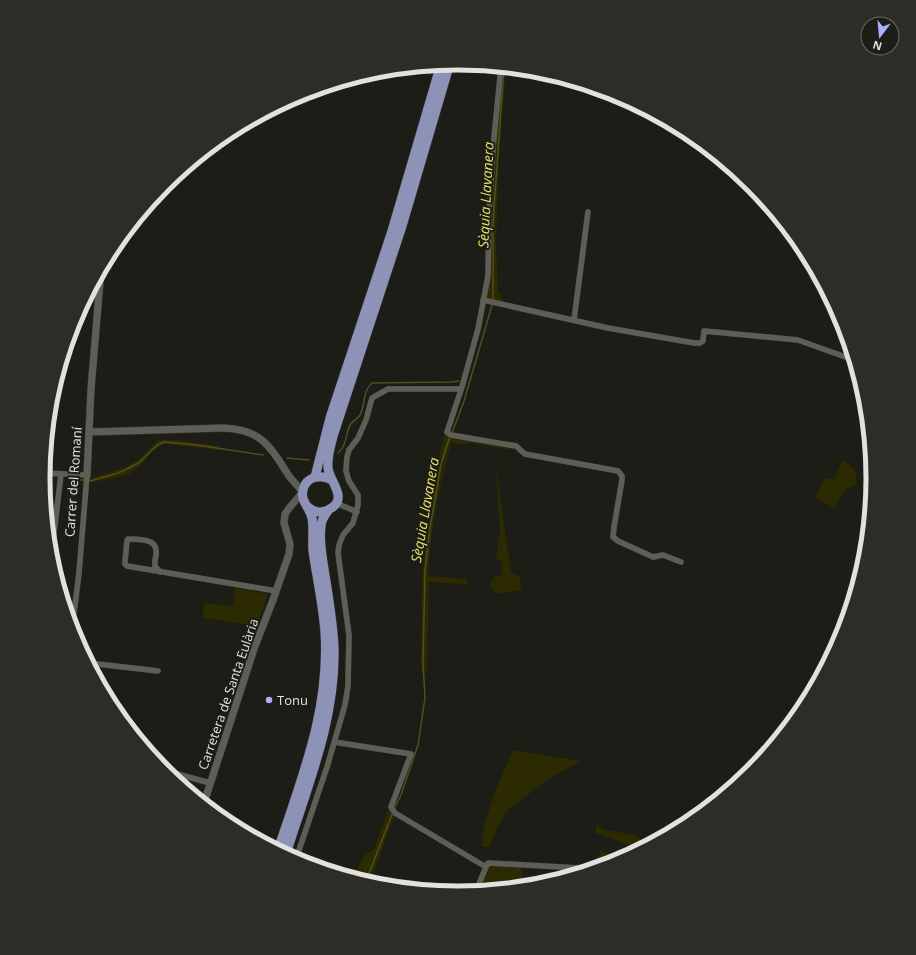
<svg xmlns="http://www.w3.org/2000/svg" width="916" height="955" font-family="'Open Sans',sans-serif">
<rect width="100%" height="100%" fill="#1d1d18"/>
<path fill="#2b2a00" d="M503 67H506L499 157 496 244 498 290 505 304 485 299 495 146Z
M445 430 448 437 511 447 510 450 471 443 457 445 452 442C440 485 430 531 428 576L467 579V584L429 582 427 671H421L422 576 427 532 440 454Z
M158 440H177L220 446 219 450 164 444 151 452 140 466 128 475 89 483V479L126 467 139 459Z
M495 459 511 573 520 576 521 590 495 594 490 586 491 581H493L495 576H501L502 560H496L500 530Z
M843 460 855 469 857 485 846 489 834 508 815 497 825 478 835 479 838 471Z
M235 588 268 594 257 626 203 618 204 603 233 606Z
M513 750 581 761 549 779 518 802 506 812 498 826 490 847H482L483 829 494 794Z
M389 808 394 816 370 883 300 861 301 859 343 871 357 868 366 854 374 849Z
M597 823 602 829 638 836 642 842V847L622 858 632 846 595 833Z
M600 850 621 859 599 866Z
M489 865 521 866 525 886 479 890Z"/>
<g fill="none" stroke-linecap="round" stroke-linejoin="round">
<path stroke="#514f1f" stroke-width="1.5" d="M452 433 464 401 493 302V223L504 67
M338 453C346 447 346 435 349 427 351 421 357 420 360 415 365 406 363 390 372 383L451 382 459 381
M287 458 309 460
M77 480H84
M90 481 118 473 127 469 140 462 157 445 164 442 197 445 263 455
M394 809 401 795 418 745 425 698 423 662 425 571 430 527 441 464 450 436
M366 881 393 812"/>
<g stroke="#373734" stroke-width="6">
<path id="minor" d="M501 67 493 148 489 213 488 276 478 329 462 387 447 432 451 435 516 446 525 454 618 471 622 476V480L614 527 613 537 618 541 653 557 663 555 681 562
M483 300 608 328 694 343H700L703 341 704 331 798 340 854 360
M574 320 588 212
M43 473 87 475 79 573 72 629
M336 503 357 512
M51 559 61 474
M160 572 155 566C154 560 157 555 156 550 155 538 137 540 128 539L127 541 125 561V564L127 566 276 591
M65 605 75 607
M89 663 158 671
M334 742 411 754 391 807 395 813 486 867 476 891
M163 770 210 783
M296 859 327 767 345 705 348 686 349 635 338 553 339 545 343 535 353 523 358 505V495L349 481 346 471 347 457 349 450 358 438 366 420 372 398 388 389H461
M486 867 488 863 579 868"/>
</g>
<g stroke="#373734" stroke-width="8">
<path id="tertiary" d="M89 432 223 428C259 429 269 444 287 473 291 480 298 485 302 492
M87 475 91 389 101 270
M204 803 255 646 273 600 289 554 290 544 284 523 285 514 290 507 302 493"/>
</g>
<g stroke="#373734" stroke-width="10">
<path id="primary" d="M315 477 330 418 392 231 441 64
M308 507C314 512 320 514 328 510 351 499 328 481 328 467 327 456 331 444 334 433L402 226 450 63
M278 850C302 777 330 710 325 632 323 605 317 578 313 551 312 540 314 528 312 518 310 508 300 501 303 490 306 476 321 474 332 480
M286 854C307 787 336 719 334 648 333 621 328 595 324 569 322 556 319 541 321 527 321 521 324 516 328 511"/>
</g>
<use href="#minor" stroke="#5e5e58" stroke-width="5.5"/>
<use href="#tertiary" stroke="#5e5e58" stroke-width="7"/>
<use href="#primary" stroke="#8f92b7" stroke-width="9"/>
</g>
<circle fill="#abaffb" stroke="#1d1d18" stroke-width="1.5" cx="269" cy="700" r="4"/>
<g text-anchor="middle" stroke-width="4" stroke-linejoin="round" paint-order="stroke">
<g font-size="13" fill="#e1e1de" stroke="#1d1d18">
<text transform="translate(73 482) rotate(-86)" y="5">Carrer del Romaní</text>
<text transform="translate(228 694) rotate(-71)" y="5">Carretera de Santa Eulària</text>
</g>
<g font-size="13" fill="#e1e1de" stroke="#1d1d18" text-anchor="start">
<text x="277" y="705">Tonu</text>
</g>
<g font-size="14" font-style="italic" fill="#e5e267" stroke="#1d1d18">
<text transform="translate(486 195) rotate(-87)" y="5">Sèquia Llavanera</text>
<text transform="translate(425 510) rotate(-80)" y="5">Sèquia Llavanera</text>
</g>
</g>
<path d="M0 0H916V955H0ZM50 478a408 408 0 1 1 816 0a408 408 0 1 1-816 0Z" fill="#2d2d28" fill-rule="evenodd"/>
<path fill="none" stroke="#e1e1de" stroke-width="5" d="M50 478a408 408 0 1 1 816 0a408 408 0 1 1-816 0Z"/>
<g transform="translate(880 36) rotate(196)"><circle r="19" fill="#1d1d18" stroke="#6b6b67"/>
<path d="M0-3L7 15L0 10L-7 15Z" fill="#abaffb"/>
<text y="-6" font-size="11" font-weight="bold" text-anchor="middle" fill="#e1e1de">N</text>
</g>
</svg>
